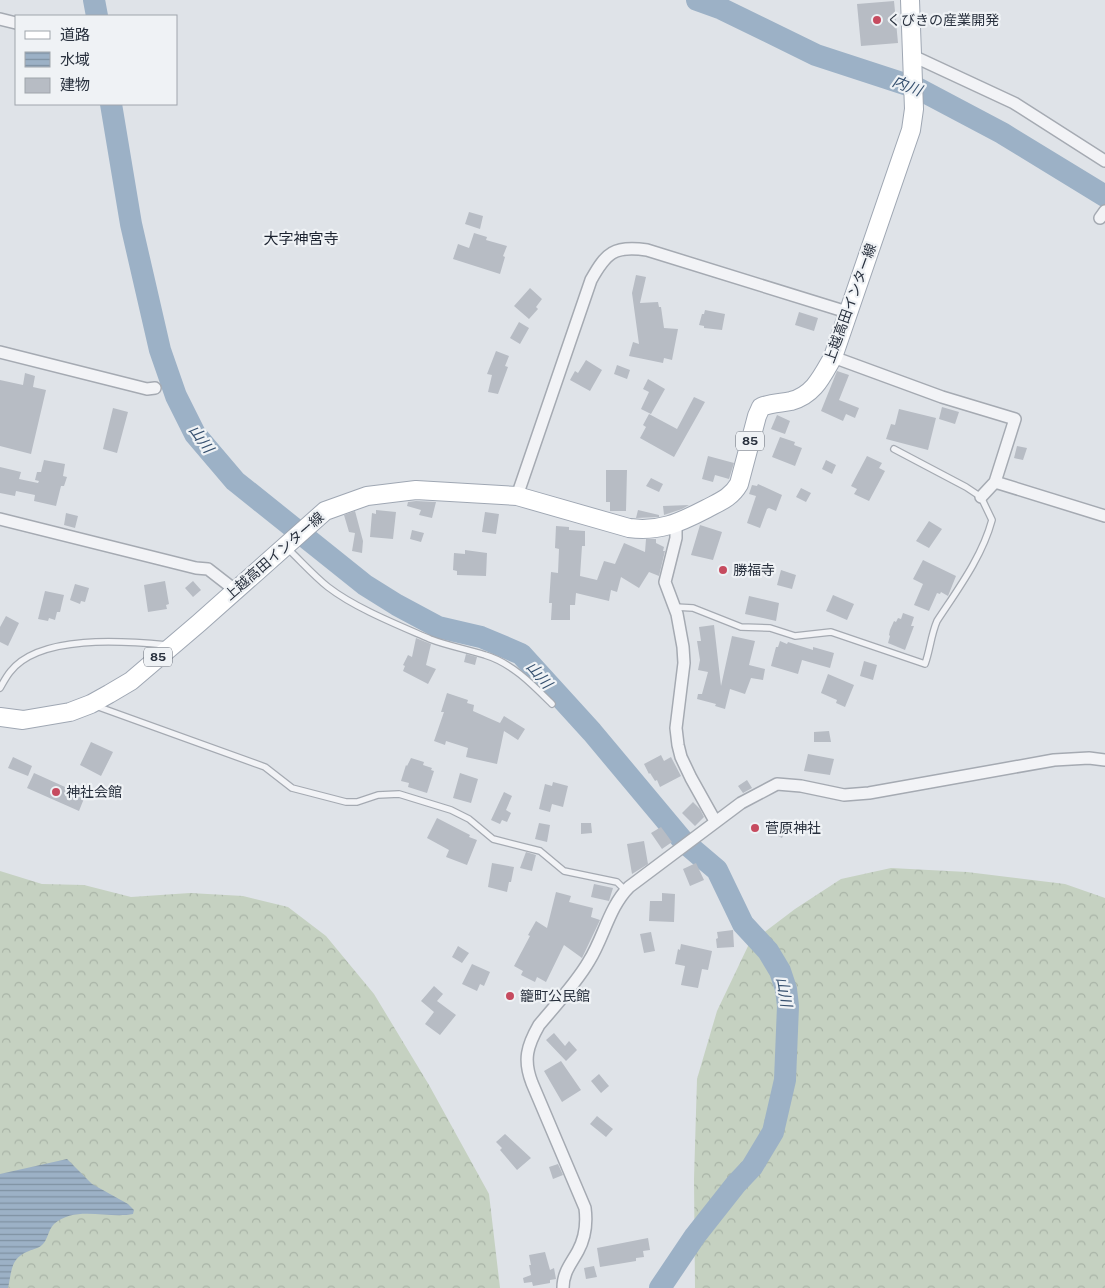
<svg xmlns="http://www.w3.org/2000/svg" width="1105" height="1288" font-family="'Public Sans','Noto Sans JP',sans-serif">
<defs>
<pattern id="forest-crowns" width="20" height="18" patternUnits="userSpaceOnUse" patternTransform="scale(1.25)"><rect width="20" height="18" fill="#c5d1c1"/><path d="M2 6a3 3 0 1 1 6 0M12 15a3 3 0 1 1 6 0" fill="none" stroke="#a9b4a7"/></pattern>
<pattern id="water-rules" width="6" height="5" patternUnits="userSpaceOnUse" patternTransform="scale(1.25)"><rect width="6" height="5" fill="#9cb1c6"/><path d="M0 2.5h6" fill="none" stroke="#7f91a2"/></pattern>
</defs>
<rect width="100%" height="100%" fill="#dfe3e8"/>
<path fill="url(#forest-crowns)" d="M891 868 967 872 1065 884 1105 898V1288H695L694 1179 697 1079 717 1011 749 944 795 909 841 879Z
M0 871 42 884 84 885 131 897 190 893 243 896 288 907 326 936 374 994 429 1085 489 1194 500 1288H0Z"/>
<path fill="url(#water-rules)" d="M67 1159 92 1184 128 1204 134 1210 133 1214C108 1219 75 1205 54 1224 48 1230 48 1239 43 1244 40 1248 33 1249 29 1251 10 1258 12 1271 8 1288H0V1174Z"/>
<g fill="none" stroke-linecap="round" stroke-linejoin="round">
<path stroke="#9cb1c6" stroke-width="22" d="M94 0 97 16
M697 0 722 9 816 55 917 88 1002 133 1105 196
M111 104 131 224 160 350 176 396 195 434 235 481 365 585 397 605 438 627 481 637 521 654 592 732 684 842 717 870 743 924 768 951 780 971 786 989 788 1006 785 1080 773 1132 752 1167 736 1184 695 1236 660 1288"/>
</g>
<path fill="#b7bcc4" d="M894 1 898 43 861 46 857 4Z
M469 212 483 216 480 229 465 224Z
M474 233 487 237 486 240 507 246 503 256 505 257 500 274 453 259 458 244 469 248Z
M636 275 646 277 640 303 658 302 659 307H661L664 328 678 329 672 360 664 358 663 363 629 356 633 342 639 344 632 293Z
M530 288 542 299 536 307 538 309 529 319 514 306Z
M705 310 725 314 722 330 704 328V326L699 325 702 314H704Z
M799 312 818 318 814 331 795 325Z
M519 322 529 328 520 344 510 338Z
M496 351 509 356 505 366 508 367 498 394 488 392 492 375 487 374Z
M586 360 602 370 590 391 570 380 575 371 578 373Z
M617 365 630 370 627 379 614 374Z
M837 371 849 375 839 400 859 408 855 418 846 414 843 421 821 411Z
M25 373 35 376 33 387 46 390 31 454 0 446V380L23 385Z
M648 379 665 389 651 414 641 409 649 392 643 389Z
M694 397 705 402 674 457 640 438 646 427 643 425 649 414 677 429Z
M942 407 959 412 955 424 939 419Z
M113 408 128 412 117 453 103 449Z
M899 409 936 418 928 450 886 439 891 424 895 425Z
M777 415 790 421 785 434 771 429Z
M780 437 795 442 794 445 802 448 795 466 772 457Z
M1017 446 1027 448 1023 460 1014 458Z
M708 456 734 463 729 479 715 475 713 482 702 479Z
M867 456 882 463 879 468 885 471 869 501 854 494 857 489 851 486Z
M44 460 65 464 63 476 67 477 64 486H61L56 506 34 501 35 495 16 491 15 496 0 493V467L21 472 19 479 38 483 39 481 35 480 37 472H41Z
M826 460 836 465 832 474 822 469Z
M606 470H627L626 511H610V502H606Z
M651 478 663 484 659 492 646 486Z
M758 484 782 495 776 511 769 508 767 509 760 528 747 523 756 496 749 494 752 485 757 486Z
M801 488 811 493 806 502 796 497Z
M416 501 436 502 432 518 419 515 421 510 407 506 408 502Z
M689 505 682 509 664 515 663 506Z
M376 510 396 512 393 539 370 537 372 513 376 514Z
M638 510 659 515V517L636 518Z
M355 511 363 541 362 553 352 551 355 533 349 532 344 515Z
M485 512 499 514 496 534 482 532Z
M66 513 78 516 75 528 64 525Z
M929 521 942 529 929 548 916 541Z
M700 525 722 532 713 560 691 555Z
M556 526 569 527V530L585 531V546H582L580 576 597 580 604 561 615 564 624 543 645 552 646 539H656V543L664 547 663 551H665L659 576 649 572 639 588 621 577 617 592 611 590 609 601 576 593 575 605H570V620H551L552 603H549L551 572 558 573 559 549 555 548Z
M412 530 424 533 421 542 410 539Z
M465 550 487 553 486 576 457 575V571L453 570 454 553 465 554Z
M923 560 956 576 948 596 941 592 940 594 937 593 929 611 914 605 923 584 913 579Z
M781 570 796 575 792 589 777 585Z
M165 581 169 604 166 605 167 609 148 612 144 585Z
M193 581 201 590 193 597 185 588Z
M75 584 89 588 85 602 81 601 80 604 70 600Z
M45 591 64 595 60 612H57L55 620 49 618 48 621 38 619Z
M833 595 854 604 847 620 826 611Z
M749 596 779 603 776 621 745 614Z
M903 613 914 617 911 626H914L905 650 888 643 890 636 889 635 890 630 894 621 896 622 898 618 901 619Z
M6 616 19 623 8 646 0 642V627Z
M714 625 721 686 732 636 755 641 749 665 765 669 763 680 751 678 745 694 730 689 725 709 715 706 716 704 697 699 698 694H702L708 672 698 670 700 660 697 641H701L699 627Z
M416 638 431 644 426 665 436 669 428 684 403 671 405 666 403 665 408 655 412 657Z
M780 641 787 644 788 642 813 650V647L834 653 830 668 802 660 798 674 771 666 776 647H778Z
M466 654 477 657 475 665 464 662Z
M864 661 877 665 873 680 860 676Z
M828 674 854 685 845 707 836 703 837 700 821 693Z
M447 693 468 700 467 703 474 705 473 711 500 723 504 716 525 729 518 740 504 731 497 764 466 757 468 748 446 741 445 745 434 741 444 712H441Z
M829 731 831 742H814V732Z
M91 742 113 752 101 776 80 765Z
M808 754 834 759 830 775 804 771Z
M661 755 664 761 671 757 681 776 660 787 657 780 655 781 650 773 649 774 644 764Z
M13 757 32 766 28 776 8 768Z
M411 758 424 762 423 765 432 768 431 770 434 771 427 793 408 787 409 783 401 781 406 765 407 766Z
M34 773 85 796 79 811 27 788Z
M460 773 478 779 471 803 453 798Z
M747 780 752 788 743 793 738 786Z
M553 782 568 786 563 807 552 804 550 812 539 809 545 784 552 786Z
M504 792 512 796 506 810 511 813 507 822 502 820 500 824 491 820Z
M693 802 700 809 704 817 695 826 682 813Z
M437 818 470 835 469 837 477 840 467 865 446 857 449 850 427 838Z
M777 822 787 827 782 838 772 833Z
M539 823 550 825 547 842 535 839Z
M581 823H591L592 833 581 834Z
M661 827 672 842 662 849 651 833Z
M644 841 648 864 632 874 627 844Z
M526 852 536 855 532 871 520 868Z
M492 863 514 867 511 882H509L507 892 488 887Z
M696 863 704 880 690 886 683 869Z
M594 884 613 888 609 901 591 897Z
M556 892 571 896 569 902 593 908 591 917 600 920 582 958 564 945 546 982 537 977 535 982 521 975 523 971 514 966 530 936 528 935 536 921 547 928Z
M662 893 675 894 674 922 649 921 650 901H662Z
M733 930 734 947 717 948 716 939 718 938 717 932Z
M651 932 655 951 644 953 640 934Z
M681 944 712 951 708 970 702 969 698 988 681 985 685 966 675 964 678 949 680 950Z
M458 946 469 953 462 963 452 957Z
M472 964 490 972 484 986 480 984 477 991 462 984Z
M434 986 443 994 437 1001 456 1015 440 1035 425 1024 434 1012 421 1001Z
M554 1033 565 1046 569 1041 577 1050 566 1061 546 1040Z
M561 1061 581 1090 562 1102 544 1071Z
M599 1074 609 1086 601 1093 591 1081Z
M597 1116 613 1129 606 1137 590 1124Z
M505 1134 531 1158 517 1170 500 1150 502 1148 496 1142Z
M558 1164 563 1175 553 1179 549 1167Z
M648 1238 650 1250 643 1251 644 1257 636 1258V1261L600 1267 597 1248Z
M545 1252 550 1270 554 1268 556 1279 550 1280V1283L533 1286 532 1282 524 1283 523 1278 531 1275 529 1265H531L529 1255Z
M594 1266 597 1277 586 1279 584 1268Z"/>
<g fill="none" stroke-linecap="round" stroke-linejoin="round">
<g stroke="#a5aab2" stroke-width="8">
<path id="service" d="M286 547C300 560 313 575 328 587 355 608 398 625 430 639 448 646 467 649 485 655 512 663 533 685 552 704
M675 607 693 608 741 627 770 628 795 636 831 632 925 664C930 650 931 635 937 621 958 589 982 557 992 520L981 497 966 487 894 449
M0 688C3 683 6 677 10 672 39 634 125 641 167 645
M96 706 265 767 292 788 346 802H357L378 795 399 794 451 810 469 819 493 839 540 851 564 871 617 882 625 890"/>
</g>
<g stroke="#a5aab2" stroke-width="14">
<path id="minor" d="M0 19 16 23
M913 56 1014 103 1105 161
M1100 218 1105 211
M0 352 147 389 155 388
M833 357 942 397 1015 419 995 482 981 497
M995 482 1105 516
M517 496 591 280C606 253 614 245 647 250L847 312
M0 519 196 568 208 569 235 590
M676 524V538L665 582 677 614 683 647 684 663 676 728 678 745 681 757 691 778 715 821
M563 1288C563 1272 571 1264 578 1251 585 1238 587 1223 585 1208L532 1083C523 1060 527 1046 539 1025 555 1006 577 982 589 961 604 937 609 907 629 887L741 803 777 784 801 786 844 795 869 793 1054 760 1089 758 1105 760"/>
</g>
<g stroke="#9fa7b3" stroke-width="20">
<path id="primary" d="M0 717 23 720 70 712 91 704 109 694 131 681 199 623 325 511 367 496 416 490 517 496 629 528C659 532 679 523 706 509 719 502 731 498 739 484L757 416 761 407C771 403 781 403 791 401 814 395 822 376 833 357L911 130 914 109 910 0"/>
</g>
<use href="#service" stroke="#f2f3f6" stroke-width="5.5"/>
<use href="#minor" stroke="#f2f3f6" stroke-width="11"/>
<use href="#primary" stroke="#fff" stroke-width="18"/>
</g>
<g fill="#c64b5f" stroke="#eff2f5" stroke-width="2">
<circle cx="877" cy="20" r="5"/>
<circle cx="723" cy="570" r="5"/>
<circle cx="56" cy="792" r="5"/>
<circle cx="755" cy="828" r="5"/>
<circle cx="510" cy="996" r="5"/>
</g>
<g text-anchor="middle" stroke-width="4.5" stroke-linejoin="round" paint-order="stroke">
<g fill="#eff2f5" stroke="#646b75" stroke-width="1">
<rect x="736" y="431.5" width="28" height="19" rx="4"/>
<rect x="144" y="647.5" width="28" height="19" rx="4"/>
</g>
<g font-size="12" font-weight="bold" fill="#29313e">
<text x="750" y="445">85</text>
<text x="158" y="661">85</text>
</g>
<g font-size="14" fill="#29313e" stroke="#eff2f5" text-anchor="start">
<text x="887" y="25">くびきの産業開発</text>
<text x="733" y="575">勝福寺</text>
<text x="66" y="797">神社会館</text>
<text x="765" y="833">菅原神社</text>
<text x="520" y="1001">籠町公民館</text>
</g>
<g font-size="14" fill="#29313e" stroke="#eff2f5">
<text transform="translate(850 303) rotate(-70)" y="5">上越高田インター線</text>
<text transform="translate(274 556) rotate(-41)" y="5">上越高田インター線</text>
</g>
<g font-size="15" font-style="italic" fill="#36506f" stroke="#eff2f5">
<text transform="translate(907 86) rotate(21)" y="5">内川</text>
<text transform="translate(201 439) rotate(54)" y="5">山川</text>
<text transform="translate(539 675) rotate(49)" y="5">山川</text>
<text transform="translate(784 992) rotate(80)" y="5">山川</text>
</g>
<g font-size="15" fill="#1b222f" stroke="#eff2f5">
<text x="301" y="244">大字神宮寺</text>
</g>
</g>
<rect x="15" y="15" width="162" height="90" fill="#eff2f5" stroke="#a0a5ac"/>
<rect x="25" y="31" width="25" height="8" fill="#ffffff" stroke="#a0a5ac"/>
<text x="60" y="40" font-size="15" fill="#29313e">道路</text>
<rect x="25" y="52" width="25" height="15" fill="url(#water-rules)" stroke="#a0a5ac"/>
<text x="60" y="65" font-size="15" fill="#29313e">水域</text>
<rect x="25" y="78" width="25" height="15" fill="#b7bcc4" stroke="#a0a5ac"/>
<text x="60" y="90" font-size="15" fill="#29313e">建物</text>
</svg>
